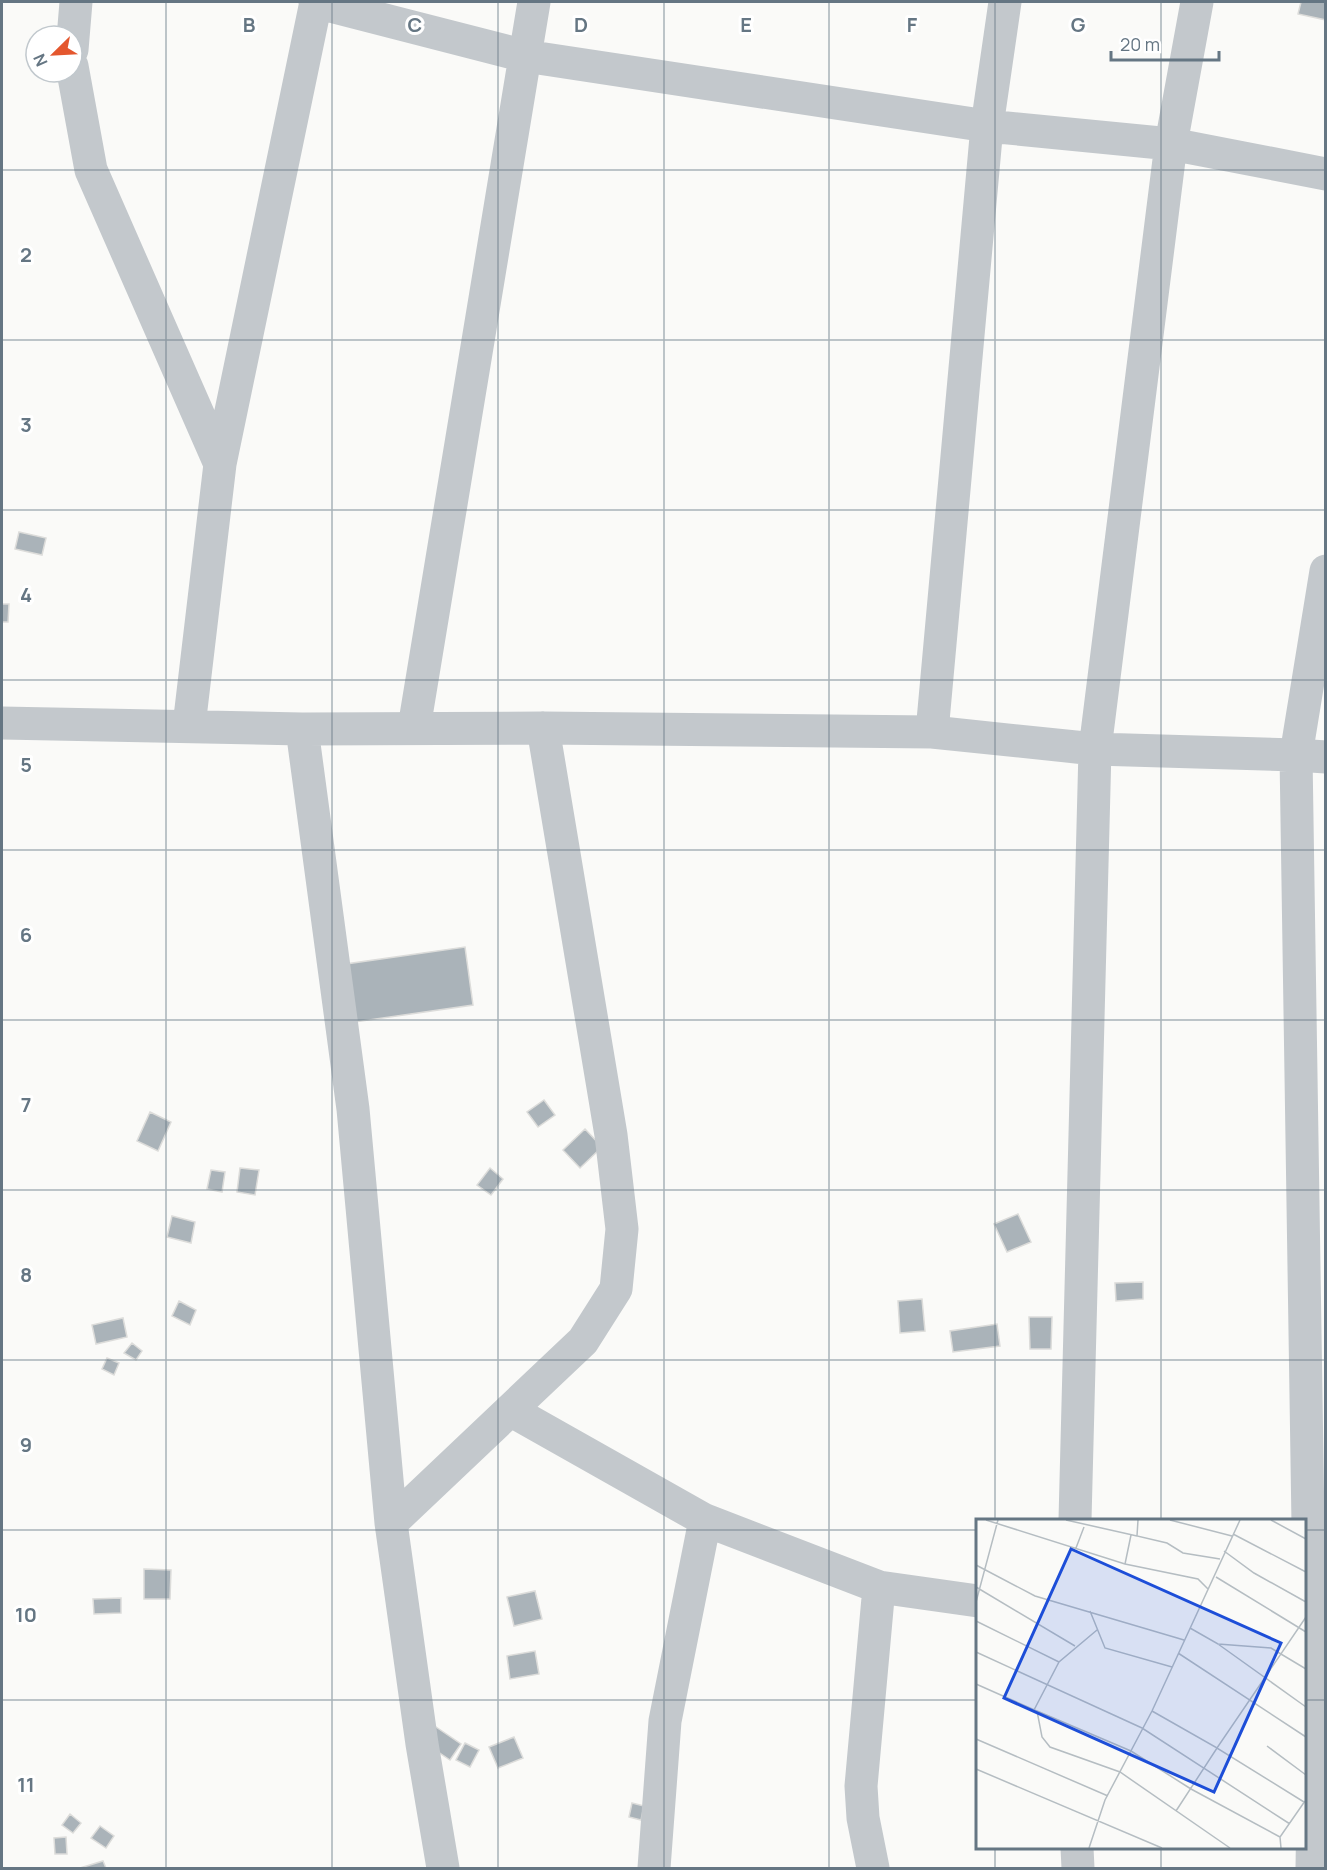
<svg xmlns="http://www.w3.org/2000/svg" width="1327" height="1870" font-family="Manrope,sans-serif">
<rect width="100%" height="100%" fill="#fafaf8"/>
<path fill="#aab3b9" stroke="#dcdcda" stroke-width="1.5" d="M1301 2H1326V20L1298 14Z
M19 532 46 538 42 555 15 549Z
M2 604H9L8 622H2Z
M465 947 473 1005 355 1022 346 964Z
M544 1100 555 1115 538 1127 527 1112Z
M150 1112 171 1122 158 1151 137 1141Z
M585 1129 602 1147 580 1168 563 1150Z
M240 1168 259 1170 255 1195 237 1192Z
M490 1168 503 1179 491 1195 477 1185Z
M211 1170 225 1172 222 1192 207 1189Z
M1018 1214 1031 1242 1007 1252 994 1224Z
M172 1216 195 1222 191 1243 167 1237Z
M1143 1282V1299L1116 1301 1115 1283Z
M922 1299 925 1331 900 1333 898 1301Z
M179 1301 196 1310 190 1325 172 1316Z
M1029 1317H1052L1051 1349H1030Z
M123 1318 127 1337 96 1344 92 1325Z
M997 1324 1000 1346 953 1352 950 1331Z
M132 1343 142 1351 136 1360 124 1353Z
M107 1358 119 1363 114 1375 102 1369Z
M144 1569 171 1570 170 1599H144Z
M535 1591 542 1619 514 1626 507 1597Z
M121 1598V1613L94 1614 93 1599Z
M535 1651 539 1674 510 1679 507 1656Z
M436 1727 461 1744 450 1760 425 1743Z
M514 1737 523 1758 498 1768 489 1747Z
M465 1743 479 1750 470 1767 456 1760Z
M632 1803 644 1806 641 1820 629 1817Z
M70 1814 81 1823 73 1833 62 1825Z
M100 1826 114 1836 106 1848 91 1838Z
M66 1837 67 1854H55L54 1838Z
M103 1861 106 1868H80Z"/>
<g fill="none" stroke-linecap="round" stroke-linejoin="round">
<path stroke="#c3c8cc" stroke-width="33" d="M315 2 525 56 987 126 932 732
M1005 2 987 126 1171 144 1326 174
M72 50 76 2
M72 66 91 170 220 464 189 726
M220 464 316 2
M2 723 302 729 543 728 932 732 1095 749 1296 755 1326 757
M414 728 534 2
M302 729 353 1109 391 1523 422 1744 443 1868
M510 1410 705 1520 879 1587 978 1601
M1075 1520 1095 749 1171 144 1197 2
M391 1523 583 1341 616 1289 622 1229 611 1135 543 728
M1309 1588 1296 755 1326 571
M1077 1848 1078 1868
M654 1868 665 1721 705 1520
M873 1868 863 1818 861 1786 879 1587
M1312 1868 1316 1615 1309 1588 1326 1580"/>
</g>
<path fill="none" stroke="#657683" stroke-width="1.5" stroke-opacity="0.55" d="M166 2V1868M332 2V1868M498 2V1868M664 2V1868M829 2V1868M995 2V1520M1161 2V1520M2 170H1326M2 340H1326M2 510H1326M2 680H1326M2 850H1326M2 1020H1326M2 1190H1326M2 1360H1326M2 1530H978M1304 1530H1326M2 1700H978M1304 1700H1326M995 1848V1868M1161 1848V1868"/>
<g transform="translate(976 1519)">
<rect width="330" height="330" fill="#fafaf8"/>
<path fill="none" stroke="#b5bdc2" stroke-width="1.5" d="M10 1 149 45 222 60 232 70M90 1 161 17M162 1 161 17 191 24 207 34 244 40M194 1 256 17M295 1 330 20M257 15 330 53M100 29 108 8M248 32 278 54 330 83M149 45 155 16M0 46 59 77 208 121M240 58 330 113M0 68 99 127M0 83 22 1M114 92 129 129 196 148M0 102 83 143M214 109 242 125 295 129 330 150M242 125 330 188M0 133 166 209 314 305M202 134 330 218M0 165 61 192 66 218 74 228 144 253 254 329M58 191 83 143 121 111M61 192 155 232 215 270 304 318M176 192 241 229 330 98M0 220 132 277M291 227 330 256M0 250 186 329M200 292 241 229 328 283M113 329 129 281 176 192 264 1M305 329 304 318 329 282"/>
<path fill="#1d4ed8" fill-opacity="0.15" stroke="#1d4ed8" stroke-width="3" d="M95 30 305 124 238 273 28 179Z"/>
<rect width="330" height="330" fill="none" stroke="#657683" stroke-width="3"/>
</g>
<g font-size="20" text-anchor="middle" font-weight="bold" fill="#657683" stroke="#fff" stroke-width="6" stroke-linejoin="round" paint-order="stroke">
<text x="249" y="32">B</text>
<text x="415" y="32">C</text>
<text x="581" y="32">D</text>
<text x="746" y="32">E</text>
<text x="912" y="32">F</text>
<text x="1078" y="32">G</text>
<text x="26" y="262">2</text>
<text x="26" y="432">3</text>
<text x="26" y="602">4</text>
<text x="26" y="772">5</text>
<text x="26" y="942">6</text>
<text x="26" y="1112">7</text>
<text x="26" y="1282">8</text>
<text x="26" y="1452">9</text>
<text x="26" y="1622">10</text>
<text x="26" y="1792">11</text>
</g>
<rect width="1327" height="1870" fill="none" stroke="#657683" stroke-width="6"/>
<g transform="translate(54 54) rotate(246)"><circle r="28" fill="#ffffff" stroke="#c1c8cd" stroke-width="1.5"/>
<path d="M0-4.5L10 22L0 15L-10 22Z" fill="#e4572e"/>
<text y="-9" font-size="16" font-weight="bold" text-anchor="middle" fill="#657683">N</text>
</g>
<path d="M1111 51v9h108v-9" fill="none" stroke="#657683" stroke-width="3"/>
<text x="1120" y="51" font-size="18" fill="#657683" stroke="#ffffff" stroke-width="4.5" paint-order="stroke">20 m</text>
</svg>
